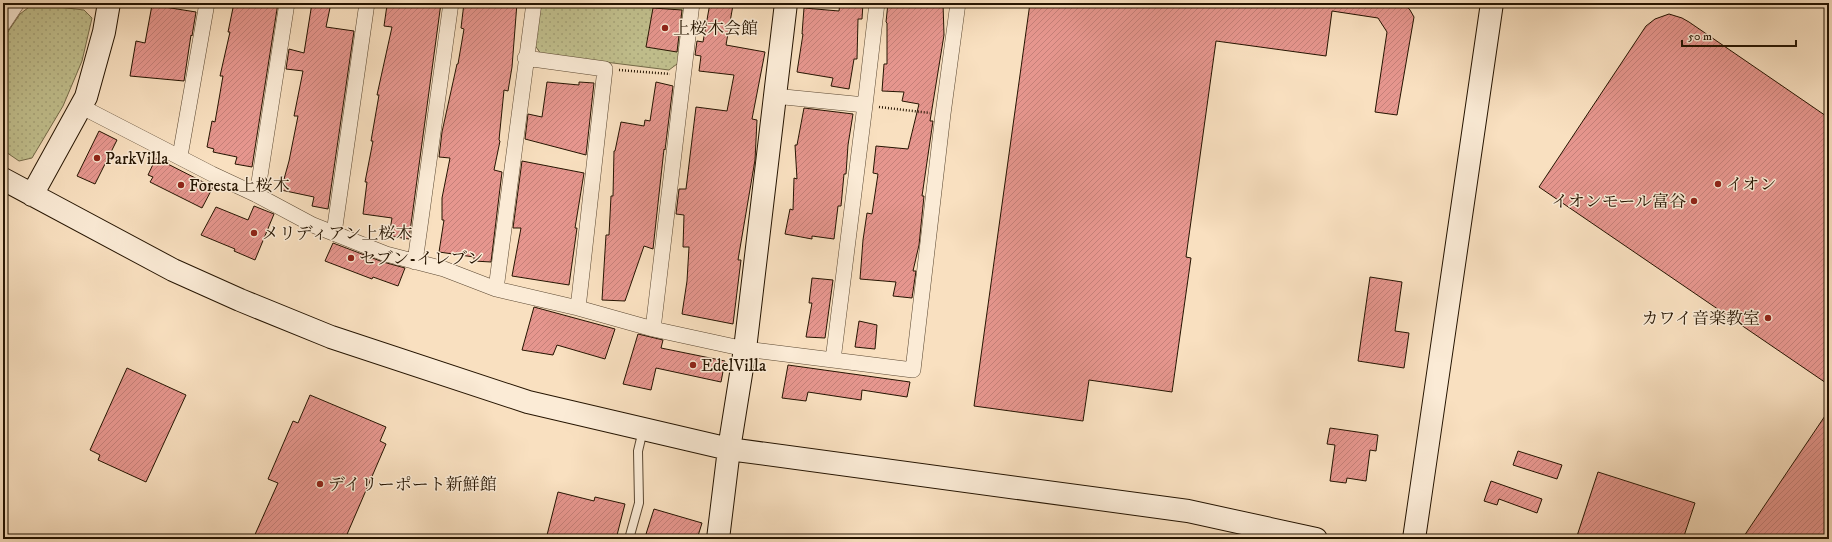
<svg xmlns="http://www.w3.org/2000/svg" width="1832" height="542" font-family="'IM FELL DW Pica','Noto Serif JP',serif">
<defs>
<pattern id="grass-dots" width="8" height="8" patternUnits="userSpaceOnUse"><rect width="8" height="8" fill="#c2c18f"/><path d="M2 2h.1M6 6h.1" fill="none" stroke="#a7a57a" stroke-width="1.8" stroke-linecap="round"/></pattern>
<pattern id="building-hatch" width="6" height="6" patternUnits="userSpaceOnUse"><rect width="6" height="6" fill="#e6968e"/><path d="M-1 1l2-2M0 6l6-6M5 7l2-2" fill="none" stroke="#c58079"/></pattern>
</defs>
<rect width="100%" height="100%" fill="#f9e0c0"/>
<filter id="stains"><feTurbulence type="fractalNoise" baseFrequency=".005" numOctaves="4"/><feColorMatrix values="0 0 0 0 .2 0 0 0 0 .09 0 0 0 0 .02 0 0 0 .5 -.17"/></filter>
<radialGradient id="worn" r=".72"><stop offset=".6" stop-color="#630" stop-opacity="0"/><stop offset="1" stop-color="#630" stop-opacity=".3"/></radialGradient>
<path fill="url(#grass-dots)" stroke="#746a48" d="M540 3H688L681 61 669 70 541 54 534 44Z
M33 4 84 10 92 18 82 61 63 106 32 158 19 161 3 150V39L20 14Z"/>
<path fill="url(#building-hatch)" stroke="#251401" d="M234 3H278L252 167 235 164 237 157 213 152 214 149 207 147 212 121 215 122 223 76H220L230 32H228Z
M312 3H331L326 27 354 31 328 209 312 206 314 197 281 190 289 161 298 116H294L303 71 286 69 289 49 304 53Z
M391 3H441L409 239 389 236 392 218 363 214 367 182H365L373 141H371L379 95H377L392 27 384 26 387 5 391 6Z
M464 3H517L512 67 508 91 504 90 499 140 500 141 494 170 502 172 491 262 474 261V257L439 252 444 220H442V198L450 158 439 157 442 132 457 64H458L464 29 461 28Z
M710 3 733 5 726 45 765 52 752 119 757 120 755 160 738 260H741L733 324 682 314 687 281 689 247H683L684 215 676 214 679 189H686L696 107 727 111 734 75 699 71 701 56 695 55 697 41 703 42Z
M840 3H863L862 19H858L857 59H854L849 89 831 86 833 78 797 72 803 34H802L804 8 839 11Z
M888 3H943L944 35 930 121H933L922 196H924L919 245 913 271H916L912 298 893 296 896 282 860 279 863 240 867 213 872 214 878 174 873 173 876 146 908 149 919 104 902 101 904 92 882 91 884 64H887V23L886 22Z
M1030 3H1404L1410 10 1414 17 1397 115 1375 112 1387 32 1378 18 1332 11 1326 56 1216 41 1186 257 1191 258 1172 392 1089 380 1083 421 974 406Z
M152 5 196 12 192 36 191 35 184 81 130 76 136 41 145 43Z
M653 8 682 10 677 52 646 47Z
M1669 14 1682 18 1689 22 1829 118V385L1539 187 1646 26 1655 19Z
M547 82 579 85V82L594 83 586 155 525 139 528 114 542 117Z
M656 82 673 86 665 150 664 149 653 249 644 246 625 301 602 300 606 235H609L611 196H613L614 151H615L621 122 644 126 645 120 650 121Z
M804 108 853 114 848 145 846 174H844L841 206H838L834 239 812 236V239L785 234 790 209 793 210 794 178 797 179 795 145H797Z
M99 131 117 140 95 184 77 176Z
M156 158 213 187 202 208 150 182 153 177 148 175Z
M522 161 584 173 575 228H577L569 285 512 276 521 228H513Z
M254 206 274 214 255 260 234 251 235 249 201 235 216 207 248 220Z
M333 243 383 262 405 268 398 286 373 277 372 279 325 261Z
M1370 277 1402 282 1395 331 1409 333 1404 368 1358 361Z
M812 278 833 280 825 338 806 337 812 303H809Z
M534 307 615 329 605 359 557 345 553 355 522 350Z
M859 321 877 325 875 349 855 347Z
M638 334 663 340 661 348 725 361 721 382 656 368 651 390 623 384Z
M788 365 910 382 907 397 862 390 861 400 808 392 806 401 782 398Z
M127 368 186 395 146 482 98 460 100 455 90 450Z
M310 395 386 427 380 441 386 444 345 539H253L278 483 268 479 293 421 298 423Z
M1829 410V539H1742Z
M1330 428 1378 435 1376 451 1370 450 1366 481 1347 478 1346 483 1330 481 1335 445 1327 444Z
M1518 451 1562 465 1557 479 1513 465Z
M1598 472 1695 503 1683 539H1576Z
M1491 481 1542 499 1537 513 1499 499 1497 505 1484 501Z
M558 492 594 501 595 497 625 504 616 539H546Z
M654 509 702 523 697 539H663L646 534Z"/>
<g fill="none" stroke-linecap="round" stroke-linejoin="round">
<g stroke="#5a4731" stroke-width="10">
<path id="lane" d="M629 539 639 503 638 451 643 430"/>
</g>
<g stroke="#5a4731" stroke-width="16">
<path id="street" d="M3 24 17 3
M525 58 605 69 578 308
M774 96 865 105 877 3
M82 107 212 174 257 195 313 225 386 254 444 269 496 289 578 308 653 329 745 349 913 370 943 114 958 3
M180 156 207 3
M257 195 287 3
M334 233 367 3
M415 262 451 3
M496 289 534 3
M653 329 692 3
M833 360 865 105"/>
</g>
<g stroke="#251401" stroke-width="24">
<path id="secondary" d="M3 179 173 270 240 300 331 337 528 402 729 449 1188 511 1316 539
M32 195 86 97 104 32 109 3
M718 539 729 449 745 349 786 3
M1414 539 1492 3"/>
</g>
<path stroke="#251401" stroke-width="2.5" stroke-dasharray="1 2" stroke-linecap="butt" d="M619 70 670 74
M879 107 930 113"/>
<use href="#lane" stroke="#fbebd6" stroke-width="8"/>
<use href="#street" stroke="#fbebd6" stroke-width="15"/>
<use href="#secondary" stroke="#fbebd6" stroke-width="22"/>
</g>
<g fill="#8f2418" stroke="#fbebd6" stroke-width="1.5">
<circle cx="665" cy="28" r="4"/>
<circle cx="97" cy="158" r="4"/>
<circle cx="1718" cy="184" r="4"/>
<circle cx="181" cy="185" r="4"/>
<circle cx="1694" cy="201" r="4"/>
<circle cx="254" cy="233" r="4"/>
<circle cx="351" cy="258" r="4"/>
<circle cx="1768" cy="318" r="4"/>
<circle cx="693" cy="365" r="4"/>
<circle cx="320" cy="484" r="4"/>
</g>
<g text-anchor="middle" stroke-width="3" stroke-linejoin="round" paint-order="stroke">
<g font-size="17" fill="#251401" stroke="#fbebd6" text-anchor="start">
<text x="673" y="34">上桜木会館</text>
<text x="105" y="164">ParkVilla</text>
<text x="1726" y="190">イオン</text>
<text x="189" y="191">Foresta上桜木</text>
<text x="1686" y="207" text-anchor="end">イオンモール富谷</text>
<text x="262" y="239">メリディアン上桜木</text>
<text x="359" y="264">セブン-イレブン</text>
<text x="1760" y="324" text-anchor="end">カワイ音楽教室</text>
<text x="701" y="371">EdelVilla</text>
<text x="328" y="490">デイリーポート新鮮館</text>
</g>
</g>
<rect width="1832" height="542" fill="none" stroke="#f9e0c0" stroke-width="16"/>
<rect x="4" y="4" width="1824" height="534" fill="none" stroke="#251401" stroke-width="2"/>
<rect x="8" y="8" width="1816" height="526" fill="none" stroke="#251401"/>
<path d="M1682 40v6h114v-6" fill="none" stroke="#251401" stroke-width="2"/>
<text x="1688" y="40" font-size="12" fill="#251401" stroke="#fbebd6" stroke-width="3" paint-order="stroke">50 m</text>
<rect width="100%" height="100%" filter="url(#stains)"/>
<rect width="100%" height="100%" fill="url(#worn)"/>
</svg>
